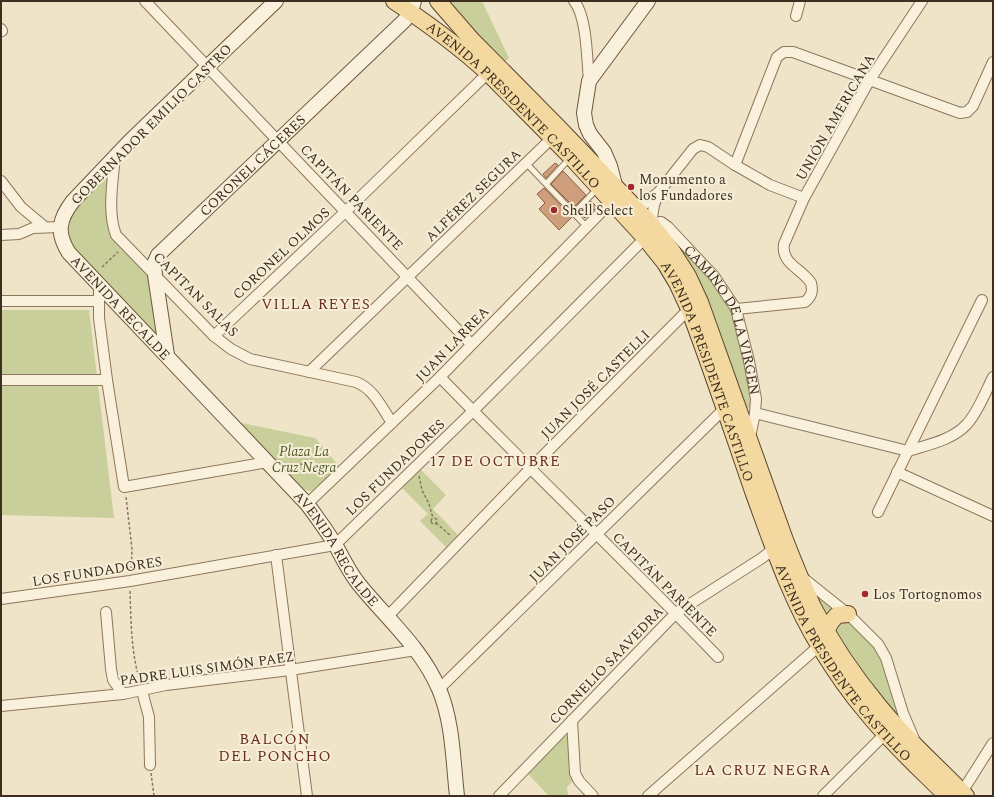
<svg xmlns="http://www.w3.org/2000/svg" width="994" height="797" font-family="Spectral,serif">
<rect width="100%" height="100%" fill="#f0e4c8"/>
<path fill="#c9cf9b" d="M445 1H482L509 58 503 64Z
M108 168V229L111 234 152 278 157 336 70 245 66 230 70 215Z
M664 229C690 253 718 282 733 314 736 322 737 330 739 338 745 359 749 380 753 401L751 407 747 409 744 408Z
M1 310H89L114 518 1 515Z
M237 422 315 438 339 466 313 490 309 491 303 489Z
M420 469 446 495 433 509 458 535 446 547 420 521 428 514 402 488Z
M818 596 821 597 837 610 827 617 816 598Z
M848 620 876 649 882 660 901 720 863 676 836 634 834 626 835 623Z
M564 736H567L569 738 570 769 573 781 567 787 568 796H549L528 774Z"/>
<path fill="#cf9f7d" stroke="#8d5f41" d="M555 163 558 165 546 178 543 174Z
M563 171 586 195 574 207 551 184Z
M544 188 572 217 559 230 539 209 545 203 537 194Z
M591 201 597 207 585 218 580 213Z"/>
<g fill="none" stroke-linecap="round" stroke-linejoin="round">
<g stroke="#8d765c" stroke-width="7">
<path id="lane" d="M526 163 587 227
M546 184 570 158
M574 213 597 189"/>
</g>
<g stroke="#8d765c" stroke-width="12">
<g id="street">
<path d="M145 1 471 344"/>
<path d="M574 1C587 16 587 60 589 81"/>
<path d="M796 16 800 1"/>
<path d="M1 29 2 31"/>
<path d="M115 156C113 180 107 212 116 235L214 336 231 349 250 359 356 382C374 389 382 408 392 423"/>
<path d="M735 165 777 57 784 52H793L960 113 967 112 973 106 993 62"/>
<path d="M1 181 21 207 45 227"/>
<path id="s1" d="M659 192 654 205 651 224 661 222 668 227 714 276 736 309 749 361 756 399 755 413 750 437"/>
<path d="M638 209 659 192 693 149 700 145 708 147 735 165 770 185 804 198"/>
<path d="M1 235 19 234 33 228 60 227"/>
<path d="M99 285V318L107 380 124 487 268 462"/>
<path d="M1 301H99"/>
<path d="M736 309 805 302C812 296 813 291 811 283 801 268 781 264 784 244L804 198 869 81 922 1"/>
<path d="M214 336 345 212 488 73"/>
<path d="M309 372 552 138"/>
<path d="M440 377C532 472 627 562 718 657"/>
<path d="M1 380H107"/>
<path d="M755 413 908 451C927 445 953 440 967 424 978 412 986 391 993 377"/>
<path d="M897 472 993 516"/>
<path d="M307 504 440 377 612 201"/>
<path d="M878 512 982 300"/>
<path d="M276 555 307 796"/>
<path d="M803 578 848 614 878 644 886 658 903 713 914 739"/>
<path d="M1 599 130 581 335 545 473 411 645 238"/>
<path d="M106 612 111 669 113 680 123 694"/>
<path d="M388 616 530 469 689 309"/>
<path d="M439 689 724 409"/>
<path d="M142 691 149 717 150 765"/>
<path d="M1 706 123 694 166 685 290 670 416 650"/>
<path d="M572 720 575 773 579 781 593 796"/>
<path d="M962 792 993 743"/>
<path d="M499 796 676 613 762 558 777 546"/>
<path d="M648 796 819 646 821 642"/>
<path d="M823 796 885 734"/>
</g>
</g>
<g stroke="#6f573f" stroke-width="16">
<g id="secondary">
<path id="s2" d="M276 1 130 141 73 201C59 219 56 233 69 253L307 504C317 517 326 530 335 544 342 557 348 570 358 583 386 618 421 647 439 689 453 722 453 761 457 796"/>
<path d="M615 185 610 166 604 152 590 134 586 125 584 113 589 81 648 1"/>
<path id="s3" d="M167 355 155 275 154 264 158 255 404 21 411 12 414 1"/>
</g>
</g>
<g stroke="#5b4430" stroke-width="18">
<g id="primary">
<path id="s4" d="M394 1C427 23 459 46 488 73L571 157 645 238 665 263 677 283 689 309C712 370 733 433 754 494 773 546 791 600 820 647 834 670 850 693 867 713 891 743 920 769 947 796"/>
<path d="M438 1 471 39 559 128 651 224 672 251 688 276 700 302 785 540C794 563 803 585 813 607 831 642 854 676 879 706 905 738 937 766 966 796"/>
<path d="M826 631 831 622 837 615 848 614"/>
</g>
</g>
<path stroke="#8d765c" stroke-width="1.5" stroke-dasharray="3 2" stroke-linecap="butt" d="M102 267 118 252
M285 464H300L329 469
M419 476 422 490 429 504 433 518
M126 497 132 549 131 571
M431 521a3 3 0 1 1 6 0a3 3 0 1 1-6 0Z
M436 523 451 536
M130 591C131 621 131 652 140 682
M151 773 154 796"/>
<use href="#lane" stroke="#faf1dc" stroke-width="5"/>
<use href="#street" stroke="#faf1dc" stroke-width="10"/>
<use href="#secondary" stroke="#faf1dc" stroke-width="14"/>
<use href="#primary" stroke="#f3d9a0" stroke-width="16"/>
</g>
<g fill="#9e2a2b" stroke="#f7eed8" stroke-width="1.5">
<circle cx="631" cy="187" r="4"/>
<circle cx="554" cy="210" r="4"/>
<circle cx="865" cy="594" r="4"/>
</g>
<g text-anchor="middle" stroke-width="4" stroke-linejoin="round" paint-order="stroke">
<g font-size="14" fill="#3d2e20" stroke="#f7eed8">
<text dy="5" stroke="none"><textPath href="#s4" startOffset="159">AVENIDA PRESIDENTE CASTILLO</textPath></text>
<text transform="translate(835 117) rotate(-60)" y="5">UNIÓN AMERICANA</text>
<text transform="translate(151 124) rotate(-45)" y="5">GOBERNADOR EMILIO CASTRO</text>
<text dy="5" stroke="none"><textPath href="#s3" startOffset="232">CORONEL CÁCERES</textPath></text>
<text transform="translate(473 195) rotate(-44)" y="5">ALFÉREZ SEGURA</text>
<text transform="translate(352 197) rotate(46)" y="5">CAPITÁN PARIENTE</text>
<text transform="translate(281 253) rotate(-43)" y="5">CORONEL OLMOS</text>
<text transform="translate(196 294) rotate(45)" y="5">CAPITAN SALAS</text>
<text dy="5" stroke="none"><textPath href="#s2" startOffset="417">AVENIDA RECALDE</textPath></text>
<text dy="5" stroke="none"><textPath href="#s1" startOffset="163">CAMINO DE LA VIRGEN</textPath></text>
<text transform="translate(452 344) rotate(-46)" y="5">JUAN LARREA</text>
<text dy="5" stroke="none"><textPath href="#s4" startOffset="495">AVENIDA PRESIDENTE CASTILLO</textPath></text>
<text transform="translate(595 384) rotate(-45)" y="5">JUAN JOSÉ CASTELLI</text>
<text transform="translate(395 467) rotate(-44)" y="5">LOS FUNDADORES</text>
<text transform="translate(572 539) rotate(-45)" y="5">JUAN JOSÉ PASO</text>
<text dy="5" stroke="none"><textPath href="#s2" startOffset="741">AVENIDA RECALDE</textPath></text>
<text transform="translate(97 571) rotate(-9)" y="5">LOS FUNDADORES</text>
<text transform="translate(665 584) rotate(45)" y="5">CAPITÁN PARIENTE</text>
<text dy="5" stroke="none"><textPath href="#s4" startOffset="819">AVENIDA PRESIDENTE CASTILLO</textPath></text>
<text transform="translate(606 665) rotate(-46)" y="5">CORNELIO SAAVEDRA</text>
<text transform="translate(207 668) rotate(-8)" y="5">PADRE LUIS SIMÓN PAEZ</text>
</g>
<g font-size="14" fill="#3d2e20" stroke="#f7eed8" text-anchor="start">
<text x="639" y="184">Monumento a<tspan x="639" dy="16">los Fundadores</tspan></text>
<text x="562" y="215">Shell Select</text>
<text x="873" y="599">Los Tortognomos</text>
</g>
<g font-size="14" font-style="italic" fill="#4d5a26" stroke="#f7eed8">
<text x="304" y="456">Plaza La<tspan x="304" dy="16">Cruz Negra</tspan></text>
</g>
<g font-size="15" letter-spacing="1" fill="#6b2e1e" stroke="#f7eed8">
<text x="316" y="309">VILLA REYES</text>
<text x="495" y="466">17 DE OCTUBRE</text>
<text x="275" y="744">BALCÓN<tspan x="275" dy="17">DEL PONCHO</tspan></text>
<text x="763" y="775">LA CRUZ NEGRA</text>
</g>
</g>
<rect width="994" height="797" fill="none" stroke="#3d2e20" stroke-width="4"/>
</svg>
